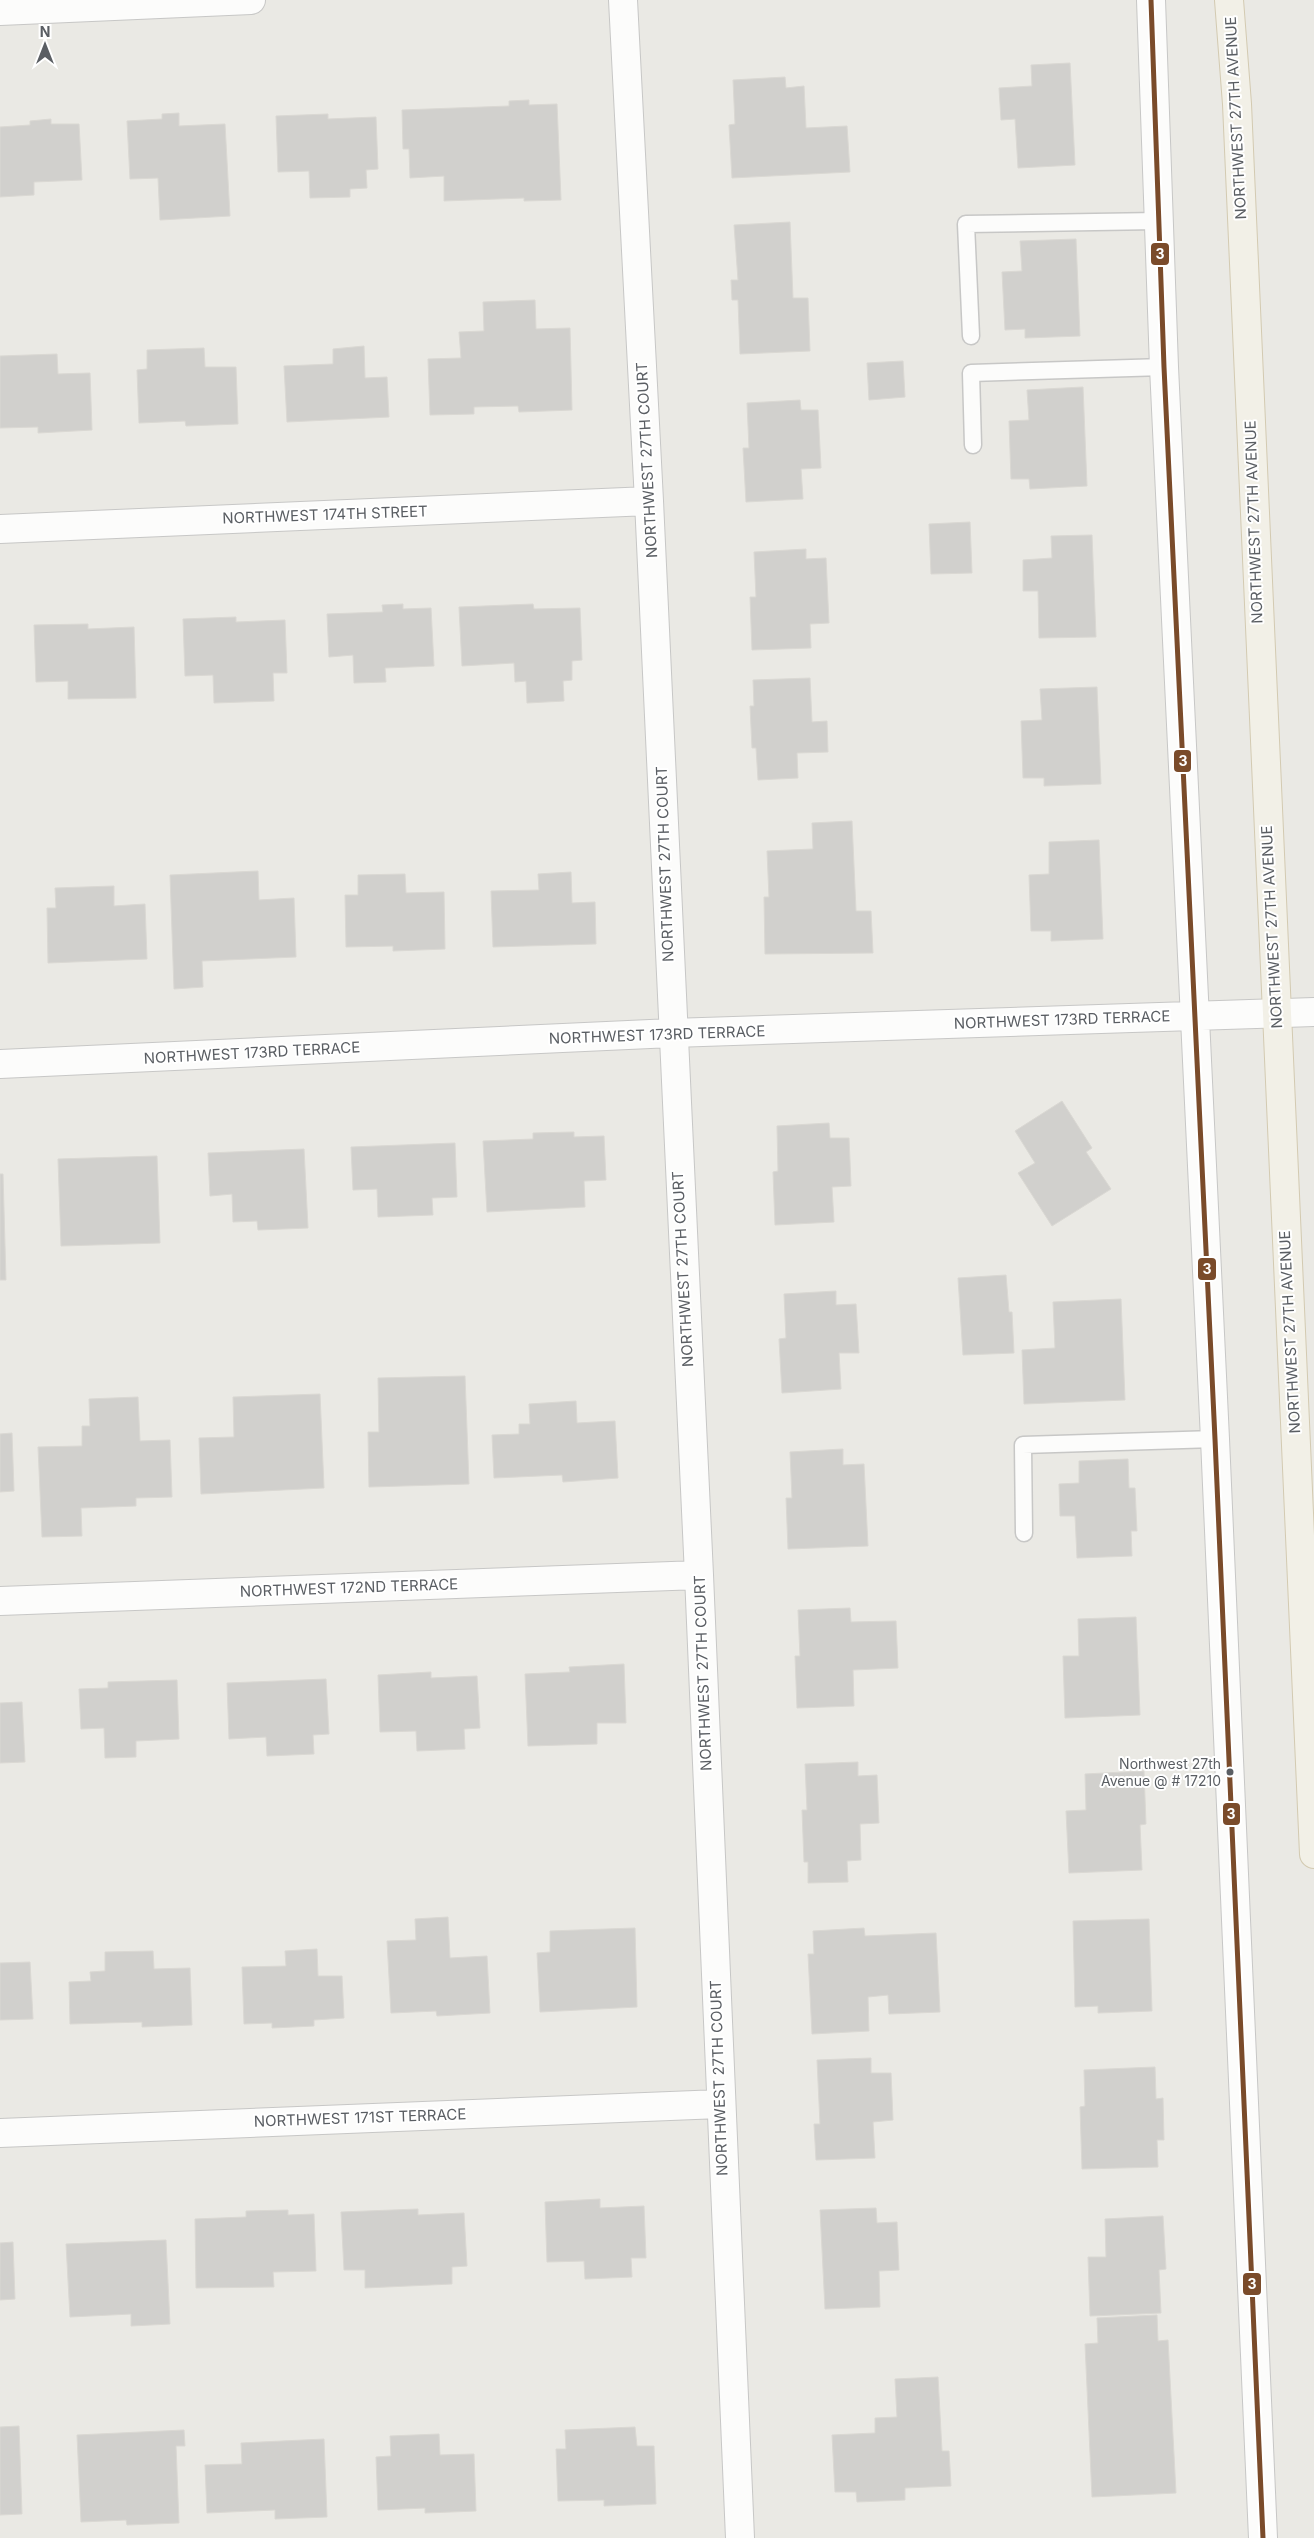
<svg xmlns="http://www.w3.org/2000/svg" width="1314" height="2538" font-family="Inter,sans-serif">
<rect width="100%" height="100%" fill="#eae9e4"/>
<path fill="#d1d0cd" stroke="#dad8d3" d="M1070 63 1075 165 1018 168 1015 119 1001 120 999 88 1032 86 1031 65Z
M785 77 786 88 804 86 806 128 847 126 850 172 732 178 729 125 735 124 733 80Z
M529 100V105L557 104 561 200 524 201V198L444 201V176L410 178 409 149H403L402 110 509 106V101Z
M179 113V126L225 124 230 216 160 220 158 178 130 179 127 121 162 119V114Z
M328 114V119L376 117 378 169 366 170 367 188 350 189V197L310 198 309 171 278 172 276 116Z
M51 119V124H79L82 180 34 182V195L0 197V127L30 125V121Z
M790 222 793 298H808L810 351 740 354 738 300H732L731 280H738L734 225Z
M1076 239 1080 336 1025 338V329L1005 330 1002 272 1022 271 1020 241Z
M535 300 536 329 570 328 572 410 519 412 518 406 474 407V414L430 415 428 359 461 358 459 332 484 331 483 302Z
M364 346 365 378 387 377 389 417 287 422 284 366 333 364V349Z
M204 348 205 367H236L238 424 186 426 185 421 139 423 137 370 147 369V350Z
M57 354 58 374 90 373 92 430 38 433V427L0 428V356Z
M903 361 905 397 869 400 867 363Z
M1083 387 1087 486 1030 489 1029 479H1011L1009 421 1029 420 1027 390Z
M800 400 801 410H818L821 468 801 469 803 499 746 502 743 448H749L747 403Z
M970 522 972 573 931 574 929 524Z
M1092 535 1096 637 1039 638 1038 591H1023V560L1052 558 1051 536Z
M806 549V559L826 558 829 623 810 624 811 648 752 650 750 597H756L754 552Z
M403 604V609L431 608 434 666 385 668 386 682 354 683 353 655 329 657 327 614 383 612 382 605Z
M533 604 534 609 580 608 582 660 572 661V680L563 681 564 701 527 703 526 681 515 682 514 663 462 666 459 607Z
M236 617V622L285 620 287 673H273L274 701 214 703 213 675 185 676 183 619Z
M88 624V629L134 627 136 698 68 699V681L36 682 34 625Z
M810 678 812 722 827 721 828 752 797 753 798 778 758 780 756 748H752L750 706H754L753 680Z
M1097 687 1101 784 1044 786V778H1023L1021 721 1042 720 1040 689Z
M852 821 856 911H871L873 953 765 954 764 897H769L767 851 813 849 812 823Z
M1099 840 1103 939 1051 941V931H1031L1029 875 1049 874V842Z
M258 871 259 900 294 898 296 957 202 961 203 987 174 989 170 875Z
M571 872 572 903 595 902 596 944 493 947 491 891 539 890 538 874Z
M405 874 406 893 444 892 445 949 393 951V946L346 947 345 895H358V875Z
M114 886V906L145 904 147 959 48 963 47 908H56L55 888Z
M1062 1101 1092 1148 1086 1152 1111 1189 1052 1226 1018 1173 1035 1163 1015 1131Z
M829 1123 830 1138H849L850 1161 851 1186 832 1187 834 1222 775 1225 773 1172 778 1171 777 1126Z
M574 1132V1137L604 1136 606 1180 584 1181 585 1207 487 1212 483 1141 533 1139V1133Z
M455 1143 457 1197 432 1198 433 1215 378 1217 377 1189 353 1190 351 1147Z
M304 1149 308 1228 258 1230 257 1221 233 1222 232 1194 210 1196 208 1153Z
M157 1156 160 1243 61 1246 58 1159Z
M0 1174H3L6 1280H0Z
M1006 1275 1009 1312H1012L1014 1353 963 1355 958 1278Z
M836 1291V1305L856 1304 859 1353H839L841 1389 782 1393 779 1339 786 1338 784 1294Z
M1121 1299 1125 1400 1024 1404 1022 1350 1055 1348 1053 1302Z
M465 1376 469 1484 369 1487 368 1432H379L378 1378Z
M320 1394 324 1488 201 1494 199 1438 234 1437 233 1397Z
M138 1397 140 1441 170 1440 172 1497 136 1498V1506L81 1508 82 1536 42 1537 38 1447 82 1446V1426H90L89 1399Z
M576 1401 577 1423 615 1421 618 1478 563 1482 562 1475 494 1478 492 1435 519 1434V1424H530L529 1404Z
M12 1433 14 1491 0 1492V1434Z
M843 1449V1465L864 1464 868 1546 788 1549 786 1498H792L790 1452Z
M1128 1459 1129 1488H1135L1137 1531H1131L1132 1556 1077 1558 1075 1516H1060L1059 1484 1079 1483V1461Z
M850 1608 851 1622 896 1621 898 1668 853 1670 854 1706 797 1708 795 1656H800L798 1610Z
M1136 1617 1140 1715 1065 1718 1063 1656H1079L1078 1619Z
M624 1664 626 1723H597V1744L528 1746 525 1674 570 1672 569 1667Z
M431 1672V1678L477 1676 480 1728 464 1729 465 1749 417 1751 416 1731 380 1732 378 1675Z
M326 1679 329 1734 313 1735 314 1754 267 1756 266 1737 229 1739 227 1683Z
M177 1680 179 1739 136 1741V1757L105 1758 104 1728 81 1729 79 1689 108 1688V1682Z
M22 1702 25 1762 0 1763V1703Z
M858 1762V1776L877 1775 879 1823 860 1824 861 1860 847 1861 848 1882 808 1883V1862H804L802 1810H807L805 1764Z
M1144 1771 1146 1824 1140 1825 1142 1870 1069 1873 1066 1811 1086 1810 1085 1774Z
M448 1917 450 1958 487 1956 490 2013 437 2016 436 2011 391 2013 387 1941 416 1940 415 1919Z
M1149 1919 1152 2011 1098 2013V2006L1075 2007 1073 1921Z
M635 1928 637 2007 540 2012 537 1953 550 1952V1931Z
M864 1928 865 1936 936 1933 940 2012 889 2014 888 1995 868 1997 869 2031 812 2034 808 1954H814L813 1931Z
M317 1949 318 1976H342L344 2018 314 2020V2026L272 2028V2023L244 2024 242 1967 286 1966 285 1951Z
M153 1951 154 1969 190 1968 192 2025 142 2027V2022L70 2024 69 1982 91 1981 90 1972 105 1971V1952Z
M30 1962 33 2019 0 2020V1963Z
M871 2058V2073H891L893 2120 873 2122 875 2158 816 2160 814 2124H820L817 2060Z
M1155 2067 1156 2099 1163 2098 1164 2140H1157L1158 2167 1082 2169 1080 2107 1085 2106 1084 2070Z
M600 2199V2208L644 2206 646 2258H631L632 2277 585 2279 584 2261 547 2262 545 2202Z
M876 2208 877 2223 897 2222 899 2270 879 2271 880 2307 825 2309 820 2210Z
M418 2209V2215L464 2213 467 2266 452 2267V2284L365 2288V2270H344L341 2212Z
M288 2210V2215L314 2214 316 2271 273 2272 274 2287 196 2288 195 2219 246 2217V2211Z
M1163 2216 1166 2269 1159 2270 1161 2313 1090 2316 1088 2257H1106L1105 2219Z
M166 2240 170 2324 131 2326V2314L70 2317 66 2244Z
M13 2242 15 2299 0 2300V2243Z
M1157 2315 1158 2341 1168 2340 1176 2493 1092 2497 1085 2344 1098 2343 1097 2318Z
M938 2377 942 2451H949L951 2486 905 2488V2500L857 2502 856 2492H835L832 2435 875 2433V2418L897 2417 895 2379Z
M19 2426 22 2514 0 2515V2427Z
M635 2427 637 2446H654L656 2504 604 2506V2500L558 2501 556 2449H566L565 2430Z
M184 2430 185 2446H176L179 2523 127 2525 126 2520 81 2522 77 2435Z
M439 2434 440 2455 474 2454 476 2511 425 2513V2508L378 2510 376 2457 391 2456 390 2436Z
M324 2439 327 2517 275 2519V2510L207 2513 205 2465 242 2464 241 2443Z"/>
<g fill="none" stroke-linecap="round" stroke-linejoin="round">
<g stroke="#c7c7c6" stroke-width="19">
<path id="service" d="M971 336 966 224 1158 221
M973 445 971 373 1164 367
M1024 1533 1023 1445 1215 1439"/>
</g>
<g stroke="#c7c7c6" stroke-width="30">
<path id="minor" d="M623 0 649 501 699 1575 740 2538
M1151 0 1164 367 1215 1439 1263 2538
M0 529 649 501
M0 1064 672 1033 1314 1012
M0 1601 699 1575
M0 2133 720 2104"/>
</g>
<g stroke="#c7c7c6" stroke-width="30">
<path id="tertiary" d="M0 11 251 0"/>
</g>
<g stroke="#d3cab1" stroke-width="30">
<path id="primary" d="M1229 0 1237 104 1314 1854"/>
</g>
<use href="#service" stroke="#fcfcfb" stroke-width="16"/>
<use href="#minor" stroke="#fcfcfb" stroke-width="28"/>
<use href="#tertiary" stroke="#fcfcfb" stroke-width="28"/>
<use href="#primary" stroke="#f2f0e7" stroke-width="28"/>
<g stroke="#fff" stroke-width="9">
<path id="bus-1" d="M1151 0 1164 367 1215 1439 1263 2538"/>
</g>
<use href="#bus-1" stroke="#7a4b2a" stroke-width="5"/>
</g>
<circle fill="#5a5e63" stroke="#fff" stroke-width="2" cx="1230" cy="1772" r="4.5"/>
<g text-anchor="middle" stroke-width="4" stroke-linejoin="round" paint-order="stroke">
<g font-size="14" fill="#5a5e63" stroke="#fff" text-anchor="end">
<text x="1221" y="1769">Northwest 27th<tspan x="1221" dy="17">Avenue @ # 17210</tspan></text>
</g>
<g font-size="15" fill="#5a5e63" stroke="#fff">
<text transform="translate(1236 118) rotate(-93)" y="5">NORTHWEST 27TH AVENUE</text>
<text transform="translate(647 460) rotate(-93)" y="5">NORTHWEST 27TH COURT</text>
<text transform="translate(325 515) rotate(-2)" y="5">NORTHWEST 174TH STREET</text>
<text transform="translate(1254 522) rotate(-92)" y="5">NORTHWEST 27TH AVENUE</text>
<text transform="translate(665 864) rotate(-92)" y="5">NORTHWEST 27TH COURT</text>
<text transform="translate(1272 927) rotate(-93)" y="5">NORTHWEST 27TH AVENUE</text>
<text transform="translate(1062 1020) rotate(-2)" y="5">NORTHWEST 173RD TERRACE</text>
<text transform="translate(657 1035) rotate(-2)" y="5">NORTHWEST 173RD TERRACE</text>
<text transform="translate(252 1053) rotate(-3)" y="5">NORTHWEST 173RD TERRACE</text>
<text transform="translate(683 1269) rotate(-93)" y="5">NORTHWEST 27TH COURT</text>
<text transform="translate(1290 1332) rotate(-93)" y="5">NORTHWEST 27TH AVENUE</text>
<text transform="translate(349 1588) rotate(-2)" y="5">NORTHWEST 172ND TERRACE</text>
<text transform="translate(703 1673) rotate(-92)" y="5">NORTHWEST 27TH COURT</text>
<text transform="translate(719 2078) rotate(-92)" y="5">NORTHWEST 27TH COURT</text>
<text transform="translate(360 2118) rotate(-2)" y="5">NORTHWEST 171ST TERRACE</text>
</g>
</g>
<g stroke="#fff" stroke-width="2">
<rect x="1150" y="242" width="20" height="24" rx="5" fill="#7a4b2a"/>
<rect x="1173" y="749" width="19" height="24" rx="5" fill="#7a4b2a"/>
<rect x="1197" y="1257" width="20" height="24" rx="5" fill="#7a4b2a"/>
<rect x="1222" y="1802" width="19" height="24" rx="5" fill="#7a4b2a"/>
<rect x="1242" y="2272" width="20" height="24" rx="5" fill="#7a4b2a"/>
</g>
<g font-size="14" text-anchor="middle" font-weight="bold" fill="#fff">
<text x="1160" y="259">3</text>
<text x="1183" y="766">3</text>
<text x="1207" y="1274">3</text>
<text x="1231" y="1819">3</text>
<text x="1252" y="2289">3</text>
</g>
<g transform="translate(45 45)" stroke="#ffffff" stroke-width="4" paint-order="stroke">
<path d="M0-4L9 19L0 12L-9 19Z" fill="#5a5e63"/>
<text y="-8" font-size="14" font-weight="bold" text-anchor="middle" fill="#5a5e63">N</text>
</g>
</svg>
